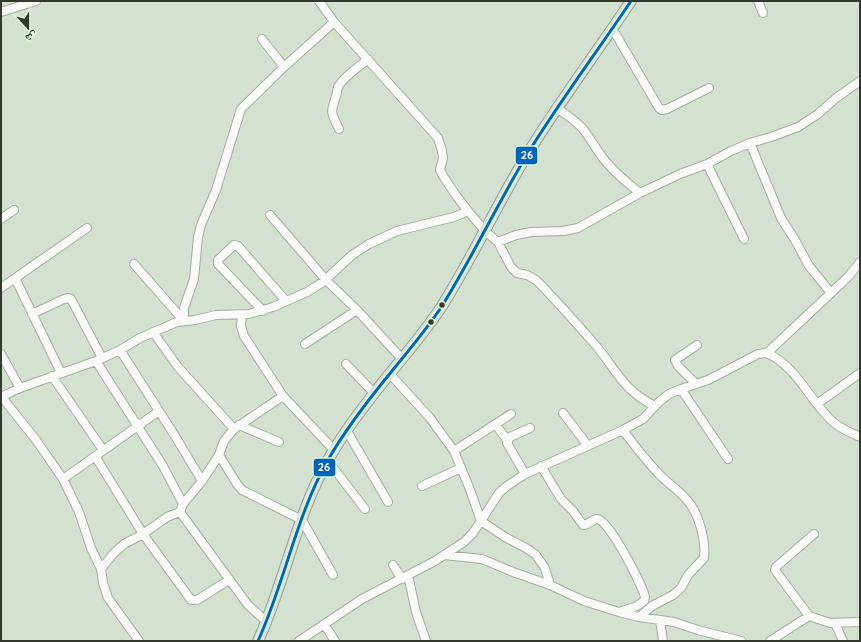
<svg xmlns="http://www.w3.org/2000/svg" width="861" height="642" font-family="Quicksand,'Noto Naskh Arabic',sans-serif">
<rect width="100%" height="100%" fill="#d4e1d1"/>
<g fill="none" stroke-linecap="round" stroke-linejoin="round">
<g stroke="#a3ada1" stroke-width="10">
<path id="minor" d="M319 1 334 22 438 138 442 151 443 158 440 170 443 176 455 194 468 211 485 231 498 242 516 235 531 232 563 231 578 228 640 193 680 174 707 164 731 151 750 143 771 137 798 127 818 114 836 98 860 81
M758 1 763 13
M1 12 36 1
M612 28 659 108 662 110 667 109 709 88
M262 39 284 67
M556 108C566 114 575 120 583 129 592 140 598 154 608 164 617 175 629 184 640 193
M339 129C331 112 330 114 336 96 337 93 337 90 338 87 344 76 359 67 368 59
M750 143 781 218 795 240 809 266 831 293
M707 164 744 239
M270 215 326 280 357 310 402 359
M1 219 14 210
M498 242 511 267 517 273 527 275 536 280C558 302 578 325 598 348 618 373 624 391 655 406
M134 264 184 321
M15 278 61 373
M1 288 87 228
M263 311 218 264V260L234 245 238 246 286 301
M32 314 64 299 69 298 71 299 102 358
M242 315 241 326 244 336 283 396 334 450
M184 321V308L194 279 198 237 201 225 216 190 241 109 284 67 334 22
M153 332 178 367 234 429
M305 344 357 310
M120 350 175 436 202 481
M767 353C796 366 809 399 831 420 838 428 850 432 860 437
M1 354 20 388
M96 361 163 466 183 504
M346 364 374 393
M390 374 430 418 454 451 469 487 481 521 505 537 526 548 535 554 545 568 550 585
M52 376 103 450
M696 384 678 366 675 360 697 345
M681 389 728 459
M1 396 36 440 63 479 79 512 91 548 101 569 103 583 108 598 139 641
M1 397 20 388 96 361 120 350 140 338 177 322 195 320 216 315 249 314 273 307 307 292 323 282 352 255 369 244 397 231 454 217 468 211
M817 404 860 373
M563 413 588 446
M495 424 508 441
M239 425 279 442
M623 430C634 445 645 459 658 473 667 483 679 490 687 500 699 513 706 541 704 558L688 575 681 588 673 595 652 606 639 617
M347 431 388 502
M454 451 511 414
M219 455 237 484 242 490 302 520 333 575
M95 456 143 534 191 600H197L229 580
M328 461 365 509
M541 466 561 499 573 511 583 525C588 525 593 519 597 519 609 519 642 585 645 597L644 601 637 606 619 612
M525 474 507 443 510 437 530 428
M63 479 159 411
M422 486 461 468
M180 512 248 605 267 622
M444 555 482 559 513 572 550 585 584 601 619 612 639 617 674 622 698 630 741 641
M393 565 402 579
M101 569 113 554 124 544 143 534 167 517 180 512 183 504 202 481 219 455 224 441 234 429 283 396
M408 575 416 612 426 641
M809 616 775 570 776 567 814 534
M660 620 663 641
M835 623 843 641
M324 624 335 641
M299 641 362 599 435 561 464 542 473 533 499 493 507 486 525 474 623 430 643 419 660 401 669 394 681 389 708 380 758 354 767 353 848 277 860 262
M770 641 809 616 830 623 860 622"/>
</g>
<g stroke="#91a08d" stroke-width="12">
<path id="major" d="M258 641C285 582 296 516 328 460 346 428 369 399 392 371 409 350 427 329 442 306 473 256 498 203 528 153 560 101 597 52 631 1"/>
</g>
<use href="#minor" stroke="#f9faf8" stroke-width="8"/>
<use href="#major" stroke="#dce2da" stroke-width="10"/>
<g stroke="#def4d8" stroke-width="6">
<path id="bus-1" d="M258 641C285 582 296 516 328 460 346 428 369 399 392 371 409 350 427 329 442 306 473 256 498 203 528 153 560 101 597 52 631 1"/>
</g>
<use href="#bus-1" stroke="#0065bd" stroke-width="3"/>
</g>
<g fill="#323a2f" stroke="#def4d8" stroke-width="1.5">
<circle cx="442" cy="305" r="3.5"/>
<circle cx="431" cy="322" r="3.5"/>
</g>
<g stroke="#def4d8" stroke-width="1.5">
<rect x="515" y="146" width="23" height="19" rx="4" fill="#0065bd"/>
<rect x="313" y="458" width="23" height="19" rx="4" fill="#0065bd"/>
</g>
<g font-size="11" text-anchor="middle" font-weight="bold" fill="#fff">
<text x="527" y="159">26</text>
<text x="324" y="471">26</text>
</g>
<rect width="861" height="642" fill="none" stroke="#323a2f" stroke-width="4"/>
<g transform="translate(28 28) rotate(159)" stroke="#def4d8" stroke-width="3" paint-order="stroke">
<path d="M0-3L7 15L0 10L-7 15Z" fill="#323a2f"/>
<text y="-6" font-size="11" font-weight="bold" text-anchor="middle" fill="#323a2f">ش</text>
</g>
</svg>
